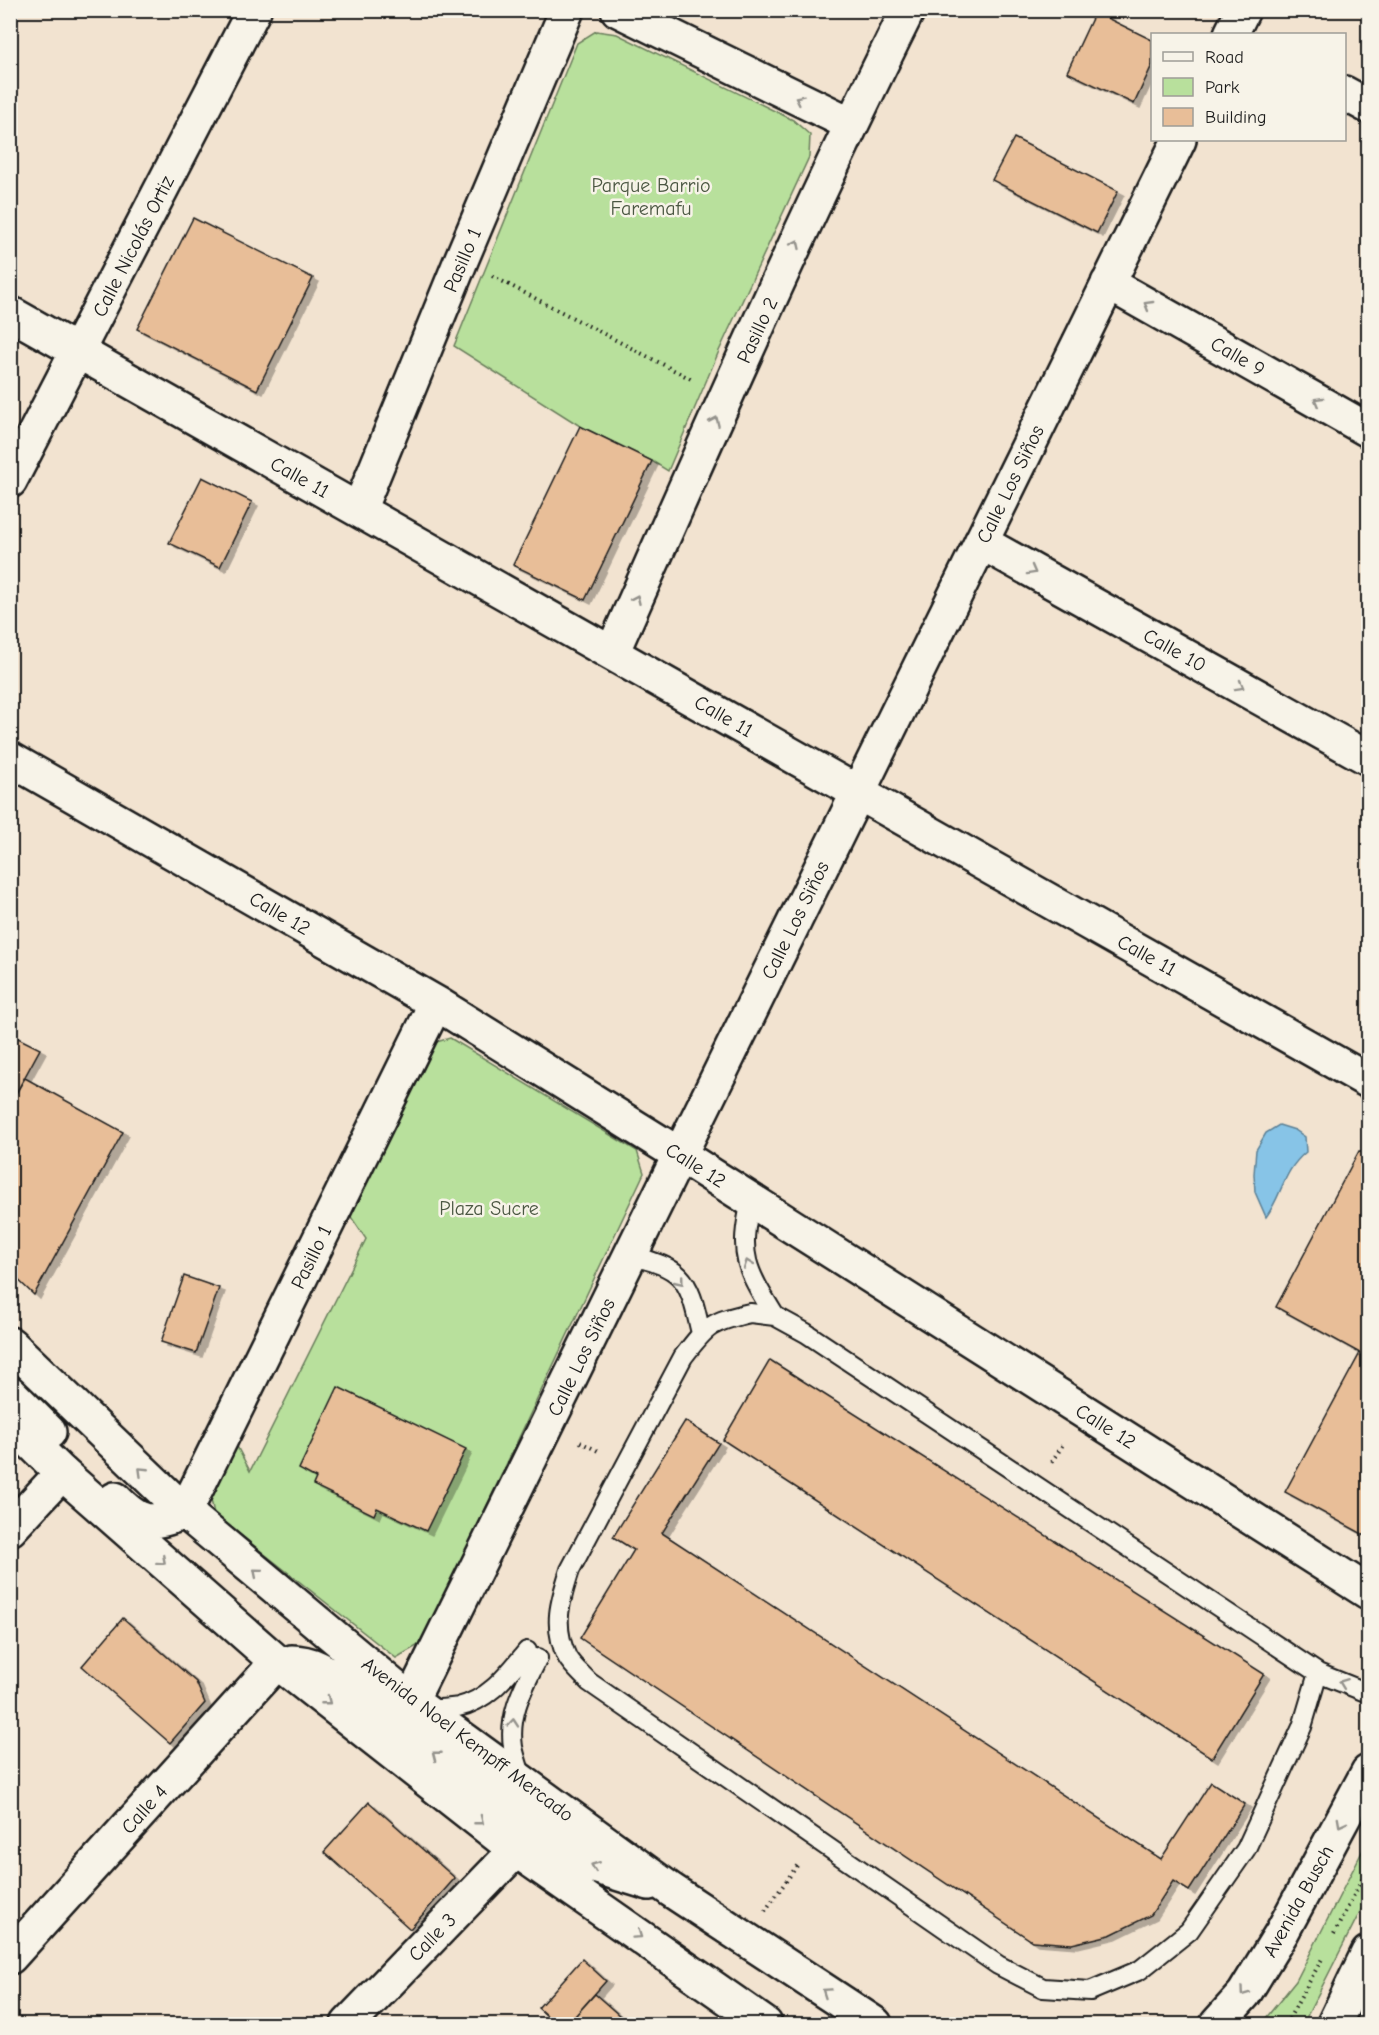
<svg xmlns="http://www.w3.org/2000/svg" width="1379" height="2035" font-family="'Comic Neue',sans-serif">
<defs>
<filter id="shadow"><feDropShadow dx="6" dy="4" stdDeviation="0" flood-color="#0004"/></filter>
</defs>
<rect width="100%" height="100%" fill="#f2e3d0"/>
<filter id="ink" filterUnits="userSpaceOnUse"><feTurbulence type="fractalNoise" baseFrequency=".0167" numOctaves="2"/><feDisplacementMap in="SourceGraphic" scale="12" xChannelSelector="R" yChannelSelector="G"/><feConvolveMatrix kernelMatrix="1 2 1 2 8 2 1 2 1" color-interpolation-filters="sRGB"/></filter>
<g filter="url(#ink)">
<path fill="#b8e09c" stroke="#6a7e5c" stroke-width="1.5" d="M596 31 617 34 793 120 810 135 809 157 719 351 668 471 652 461 580 426 454 346 577 43Z
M450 1038 637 1151 644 1173 422 1643 396 1658 214 1514 208 1485 232 1437 250 1471 366 1239 345 1208 426 1045Z
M1368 1840V1896L1303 2024H1261L1296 1981Z"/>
<path fill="#87c4e7" stroke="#5c8196" stroke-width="1.5" d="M1279 1125 1295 1130 1305 1137 1306 1152C1282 1172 1283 1194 1266 1217L1255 1192 1254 1174 1256 1150 1266 1133Z"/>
<path fill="#e8be98" stroke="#1c1c1c" stroke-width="1.5" filter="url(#shadow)" d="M1095 12 1152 40V65L1134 104 1067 72Z
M1014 138 1118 191 1097 233 992 180Z
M193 218 313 278 257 390 137 329Z
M580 426 652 461 585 600 513 565Z
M202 477 252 502 220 567 169 543Z
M10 1034 40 1049 10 1104Z
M25 1078 123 1132 34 1295 10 1272V1104Z
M1359 1151 1368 1156V1537L1285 1492 1360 1353 1276 1307Z
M184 1276 219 1288 196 1353 161 1342Z
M770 1360 1264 1674 1212 1758 723 1440Z
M338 1387 466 1449 426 1531 377 1508 374 1515 313 1485 316 1478 299 1469Z
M685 1421 719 1443 662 1533 1161 1859 1211 1782 1245 1804 1189 1891 1173 1881 1151 1915 1110 1935 1072 1944 1032 1941 580 1638 634 1550 613 1537Z
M123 1618 196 1682 205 1703 170 1743 82 1666Z
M369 1802 455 1878 410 1929 324 1852Z
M582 1959 606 1981 568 2024H556L538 2008Z
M595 1994 629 2024H568Z"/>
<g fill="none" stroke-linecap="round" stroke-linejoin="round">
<g stroke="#1c1c1c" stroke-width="22">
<path id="service" d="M751 1201C738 1256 746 1269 775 1316
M631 1255C646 1260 667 1264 679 1276 693 1290 696 1314 701 1333
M750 1313 775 1316 806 1333 1318 1673 1302 1727 1246 1849 1189 1931 1140 1970 1090 1991 1043 1988 998 1965 589 1682C582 1674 572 1666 567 1657 552 1626 560 1601 570 1570L683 1357C707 1325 711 1322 750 1313Z
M1318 1673 1368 1693
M425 1710C435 1709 447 1709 458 1707 489 1700 507 1675 527 1651
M522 1778C519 1768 515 1757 513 1747 508 1713 524 1687 538 1658"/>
</g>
<g stroke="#1c1c1c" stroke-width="38">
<path id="minor" d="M618 10 851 124
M1231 34 1243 10
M1344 93 1368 106
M1108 283 1368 430
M10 313 1368 1081
M10 481 254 10
M359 510 462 258 567 10
M981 542 1368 758
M612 653C708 437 802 221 908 10
M10 759 436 1003 680 1155 1368 1592
M185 1512 436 1003
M10 1529 62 1473
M411 1701 1179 140
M10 1957 277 1662
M348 2024 516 1850"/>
</g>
<g stroke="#1c1c1c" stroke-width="38">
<path id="secondary" d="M10 1344 185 1512 411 1701 671 1890 875 2024
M10 1393 49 1432
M10 1422 62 1473 277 1662 516 1850 765 2024
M115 1499C141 1526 151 1525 185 1512
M292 1662C313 1662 328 1673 345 1684L552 1844 594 1866 649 1883
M1217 2024 1244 1994 1282 1932 1368 1772
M1334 2024 1368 1953"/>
</g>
<path stroke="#1c1c1c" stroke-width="4" stroke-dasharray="1.5 4.5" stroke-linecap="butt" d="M492 276 693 380
M580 1442 600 1452
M1052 1462 1064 1443
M765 1911 799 1863
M1334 1934 1368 1868
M1286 2024 1323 1957"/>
<use href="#service" stroke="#f7f3e8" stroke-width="18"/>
<use href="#minor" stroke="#f7f3e8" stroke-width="33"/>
<use href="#secondary" stroke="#f7f3e8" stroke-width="33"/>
</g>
<defs><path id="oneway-chevron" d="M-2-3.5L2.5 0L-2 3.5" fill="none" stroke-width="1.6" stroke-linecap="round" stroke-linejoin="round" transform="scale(1.5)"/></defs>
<g stroke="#94928c">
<use href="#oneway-chevron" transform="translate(799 99) rotate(-154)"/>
<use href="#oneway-chevron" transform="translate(796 244) rotate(-65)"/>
<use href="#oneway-chevron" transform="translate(1148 305) rotate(-150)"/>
<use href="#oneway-chevron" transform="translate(1318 401) rotate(-150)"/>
<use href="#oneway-chevron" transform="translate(715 421) rotate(-66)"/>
<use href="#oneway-chevron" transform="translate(1032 571) rotate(29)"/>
<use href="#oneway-chevron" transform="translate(636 599) rotate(-66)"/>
<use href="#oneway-chevron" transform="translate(1240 686) rotate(29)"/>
<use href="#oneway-chevron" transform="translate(748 1264) rotate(-110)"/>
<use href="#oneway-chevron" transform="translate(680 1281) rotate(51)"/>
<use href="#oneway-chevron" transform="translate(142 1471) rotate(-136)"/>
<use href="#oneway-chevron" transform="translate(162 1561) rotate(41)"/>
<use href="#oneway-chevron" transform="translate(257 1572) rotate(-140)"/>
<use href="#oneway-chevron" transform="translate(1343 1683) rotate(-159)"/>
<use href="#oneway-chevron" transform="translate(327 1701) rotate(38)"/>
<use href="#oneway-chevron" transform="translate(513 1723) rotate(-85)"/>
<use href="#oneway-chevron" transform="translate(436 1755) rotate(-142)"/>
<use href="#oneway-chevron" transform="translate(480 1821) rotate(38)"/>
<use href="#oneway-chevron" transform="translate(1341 1823) rotate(118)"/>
<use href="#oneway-chevron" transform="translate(595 1866) rotate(-158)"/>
<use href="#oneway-chevron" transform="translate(638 1935) rotate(35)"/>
<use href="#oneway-chevron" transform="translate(826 1992) rotate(-146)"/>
<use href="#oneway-chevron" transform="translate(1244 1992) rotate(126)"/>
</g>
</g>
<g text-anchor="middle" stroke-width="5" stroke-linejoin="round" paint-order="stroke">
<g font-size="20" fill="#4b5742" stroke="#f7f3e8">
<text x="651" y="192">Parque Barrio<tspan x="651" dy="23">Faremafu</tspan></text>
<text x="489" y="1215">Plaza Sucre</text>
</g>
<g font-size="20" fill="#1c1c1c" stroke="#f7f3e8">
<text transform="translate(133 246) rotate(-63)" y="7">Calle Nicolás Ortiz</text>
<text transform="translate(462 260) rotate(-67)" y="7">Pasillo 1</text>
<text transform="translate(757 330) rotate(-65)" y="7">Pasillo 2</text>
<text transform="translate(1238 356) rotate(30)" y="7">Calle 9</text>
<text transform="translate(300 477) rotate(29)" y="7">Calle 11</text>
<text transform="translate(1010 484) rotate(-64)" y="7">Calle Los Siños</text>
<text transform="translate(1175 650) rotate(29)" y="7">Calle 10</text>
<text transform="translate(724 716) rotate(30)" y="7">Calle 11</text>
<text transform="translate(280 913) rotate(30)" y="7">Calle 12</text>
<text transform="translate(795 920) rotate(-64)" y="7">Calle Los Siños</text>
<text transform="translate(1147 955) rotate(29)" y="7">Calle 11</text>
<text transform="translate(696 1165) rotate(32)" y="7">Calle 12</text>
<text transform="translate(311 1257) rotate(-64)" y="7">Pasillo 1</text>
<text transform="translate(581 1357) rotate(-64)" y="7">Calle Los Siños</text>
<text transform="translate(1106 1426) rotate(32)" y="7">Calle 12</text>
<text transform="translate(468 1739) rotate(37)" y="7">Avenida Noel Kempff Mercado</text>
<text transform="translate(144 1809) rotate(-48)" y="7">Calle 4</text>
<text transform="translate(1298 1901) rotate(-61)" y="7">Avenida Busch</text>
<text transform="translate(432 1937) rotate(-46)" y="7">Calle 3</text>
</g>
</g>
<rect width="1379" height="2035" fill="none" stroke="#f7f3e8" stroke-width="36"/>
<rect x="18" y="18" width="1343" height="1999" fill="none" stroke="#1c1c1c" stroke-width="2" filter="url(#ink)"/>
<rect x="1151" y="33" width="195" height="108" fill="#f7f3e8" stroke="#9f9d96" stroke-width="1.5"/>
<rect x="1163" y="52" width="30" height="9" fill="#f7f3e8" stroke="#9f9d96" stroke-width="1.5"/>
<text x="1205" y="63" font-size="18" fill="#1c1c1c">Road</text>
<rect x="1163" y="78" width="30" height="18" fill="#b8e09c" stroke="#9f9d96" stroke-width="1.5"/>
<text x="1205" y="93" font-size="18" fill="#1c1c1c">Park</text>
<rect x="1163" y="108" width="30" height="18" fill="#e8be98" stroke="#9f9d96" stroke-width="1.5"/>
<text x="1205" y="123" font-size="18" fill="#1c1c1c">Building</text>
</svg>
